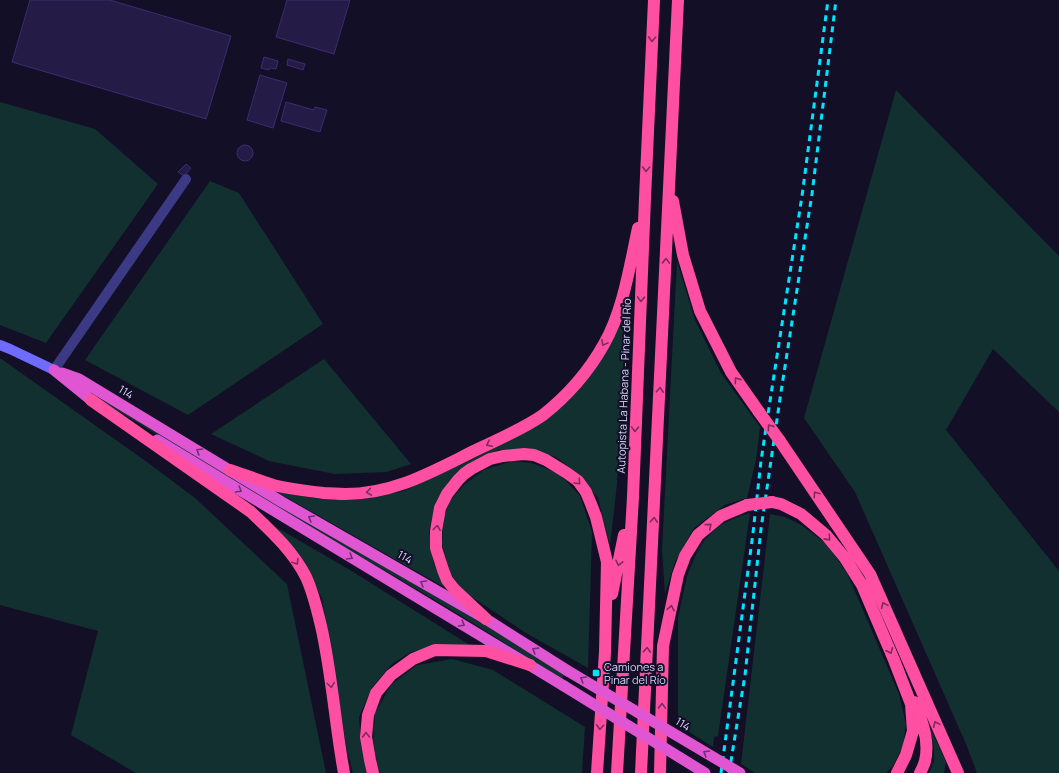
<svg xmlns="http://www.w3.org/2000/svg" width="1059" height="773" font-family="Manrope,sans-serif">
<rect width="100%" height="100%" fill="#130f26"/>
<path fill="#12302f" d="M896 90 1059 256V412L993 349 946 430 1059 571V773H977L966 744 855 492 804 418Z
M0 102 95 129 158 184 46 343 0 325Z
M210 181 239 193 323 324 188 415 85 360Z
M677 261 695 320 721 373 760 427 756 460 747 498 725 505 694 528 675 562 665 594 662 550Z
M628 300 617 484 610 546 598 498 579 475 556 457 528 448 498 450 459 470 449 481 437 500 429 531 433 561 444 587 277 492 321 499H363L404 491 443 473 508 441 540 424 563 405 590 374 611 339Z
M0 358 147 462 195 498 287 584 326 773H136L71 735 98 631 0 605Z
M324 359 411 464 387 472 335 474 269 461 211 434Z
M90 389 463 610 565 674 561 680C481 625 397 578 313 529 238 484 163 438 88 393Z
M512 461 532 463 560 474 580 496 592 532 588 668 526 633 463 591 449 571 442 543 444 517 450 501 465 484 484 470Z
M750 513 718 736 714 737 713 747 678 725V617L687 576 696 554 705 539 720 525 740 516Z
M770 514 785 517 801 525 827 544 848 575 899 694 906 724 903 746 893 766 886 773H755L741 764Z
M276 527 350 570 476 649 444 645 411 652 392 664 372 687 359 717 361 745 369 773H353L347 750 322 598 303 561Z
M452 659 493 670 585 727 582 773H380L378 768 373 741 375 713 391 685 417 665Z
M930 727 946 762 944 773H929L934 762V747Z"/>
<path fill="#241b47" stroke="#3b2d73" d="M30 0H110L231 36 206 119 12 62Z
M287 0H350L334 54 276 37Z
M264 57 278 61 276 69 270 68 269 70 261 68Z
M288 59 305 64 303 70 287 65Z
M260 75 287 83 273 128 247 120Z
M286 102 314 110 315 107 327 110 320 132 281 121Z
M237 153a8 8 0 1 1 16 0a8 8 0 1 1-16 0Z
M186 164 191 168 184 176 178 172Z"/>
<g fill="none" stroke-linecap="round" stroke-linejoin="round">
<path stroke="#3d3a85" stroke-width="10" d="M54 370 186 179"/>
<path stroke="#6f6bff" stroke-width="10" d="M0 345 10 349 54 370"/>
<path stroke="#e055d1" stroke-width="11" d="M54 370 91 400 97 404
M62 373 79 379 282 502 486 619 568 671
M157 440 564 686"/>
<path stroke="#ff4fa3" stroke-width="12" d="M673 201 683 255 700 311 731 372 759 412
M91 400 251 512C271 531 293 551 306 577 313 592 317 609 321 626 332 674 335 724 344 773
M780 441 870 574 958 773
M230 470C245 475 259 480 273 485 290 489 307 491 324 493 331 493 338 494 345 494 395 494 433 471 476 450 499 439 523 429 543 415 567 396 589 371 604 344 623 311 630 265 638 228
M772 502 781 504 801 514 826 535 845 558 862 585 894 660 911 704 913 731 906 755 897 773
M612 594 624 535
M486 619 455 590 447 580 443 570 436 548V531L440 508 447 494 458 480 464 474 471 469 490 459 503 456 524 454 534 455 546 460 567 473 578 481 586 492 591 504 596 517 607 562 605 652 597 773
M914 702C922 719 930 741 925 761 924 765 922 769 920 773
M373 773 370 760 366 737 368 715 376 693 391 675 413 659 435 650 486 651 530 665
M617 773 633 497 645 198 654 0
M641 773 678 0
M660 773 663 646 678 575 685 556 698 535 721 516 747 505"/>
<path stroke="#00e5ff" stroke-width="3" stroke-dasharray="6 5" stroke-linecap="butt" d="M721 773 753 533 761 461 772 388 802 196 828 0
M729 773 745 675 761 529 781 392 812 194 836 0"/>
<path stroke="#e055d1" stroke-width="11" d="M568 671 740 773
M564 686 705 773"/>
<path stroke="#ff4fa3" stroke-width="12" d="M759 412 780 441
M747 505 772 502"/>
</g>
<defs><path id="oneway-chevron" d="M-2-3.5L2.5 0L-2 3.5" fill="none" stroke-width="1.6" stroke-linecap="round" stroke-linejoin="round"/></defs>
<g stroke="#7d2c5e">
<use href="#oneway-chevron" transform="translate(652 39) rotate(93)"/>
<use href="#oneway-chevron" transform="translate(646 169) rotate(93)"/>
<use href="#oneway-chevron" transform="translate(666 261) rotate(-88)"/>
<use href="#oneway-chevron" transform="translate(641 299) rotate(92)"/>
<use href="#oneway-chevron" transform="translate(604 343) rotate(118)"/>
<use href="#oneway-chevron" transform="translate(737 380) rotate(-125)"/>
<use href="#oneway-chevron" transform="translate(660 390) rotate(-87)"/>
<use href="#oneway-chevron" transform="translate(770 427) rotate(-126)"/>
<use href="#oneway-chevron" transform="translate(635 429) rotate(92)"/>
<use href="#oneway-chevron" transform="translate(489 444) rotate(154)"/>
<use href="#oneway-chevron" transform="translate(578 482) rotate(47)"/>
<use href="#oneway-chevron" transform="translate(369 492) rotate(172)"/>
<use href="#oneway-chevron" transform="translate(816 494) rotate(-124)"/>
<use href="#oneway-chevron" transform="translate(654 520) rotate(-87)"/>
<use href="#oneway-chevron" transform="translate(709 526) rotate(-40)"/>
<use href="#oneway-chevron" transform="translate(437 528) rotate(-83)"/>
<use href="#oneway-chevron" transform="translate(828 538) rotate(48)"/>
<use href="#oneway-chevron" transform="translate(296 562) rotate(58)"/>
<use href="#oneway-chevron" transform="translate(619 563) rotate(102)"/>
<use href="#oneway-chevron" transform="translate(884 605) rotate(-114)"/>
<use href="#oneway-chevron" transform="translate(671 608) rotate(-79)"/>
<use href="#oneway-chevron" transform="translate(647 650) rotate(-87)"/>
<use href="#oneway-chevron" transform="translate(890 651) rotate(67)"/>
<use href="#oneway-chevron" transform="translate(331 685) rotate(82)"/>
<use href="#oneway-chevron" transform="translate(662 706) rotate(-88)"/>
<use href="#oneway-chevron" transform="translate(936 724) rotate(-114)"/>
<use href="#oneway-chevron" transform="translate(600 727) rotate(94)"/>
<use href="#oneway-chevron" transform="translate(366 735) rotate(-91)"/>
</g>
<g stroke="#6f2e73">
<use href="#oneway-chevron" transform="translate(199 451) rotate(-149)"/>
<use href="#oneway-chevron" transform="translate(239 490) rotate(31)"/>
<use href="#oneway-chevron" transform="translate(311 518) rotate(-150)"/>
<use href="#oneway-chevron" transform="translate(350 557) rotate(31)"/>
<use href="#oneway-chevron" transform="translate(423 583) rotate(-150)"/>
<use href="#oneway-chevron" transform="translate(462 624) rotate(31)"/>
<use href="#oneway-chevron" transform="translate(535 650) rotate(-148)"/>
<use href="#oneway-chevron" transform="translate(583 679) rotate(-149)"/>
<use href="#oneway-chevron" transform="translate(706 753) rotate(-149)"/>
</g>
<rect fill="#00e5ff" stroke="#130f26" stroke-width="1.5" x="592" y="669" width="8" height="8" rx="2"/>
<g text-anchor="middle" stroke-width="4" stroke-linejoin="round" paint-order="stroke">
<g font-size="11" fill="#d9d4ff" stroke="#130f26">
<text transform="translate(624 386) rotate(-88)" y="4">Autopista La Habana - Pinar del Río</text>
<text transform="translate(126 392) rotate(31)" y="4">114</text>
<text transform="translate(405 557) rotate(30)" y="4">114</text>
<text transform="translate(683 724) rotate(31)" y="4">114</text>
</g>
<g font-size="11" fill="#d9d4ff" stroke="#130f26" text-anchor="start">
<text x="604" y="671">Camiones a<tspan x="604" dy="13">Pinar del Río</tspan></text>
</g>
</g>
</svg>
